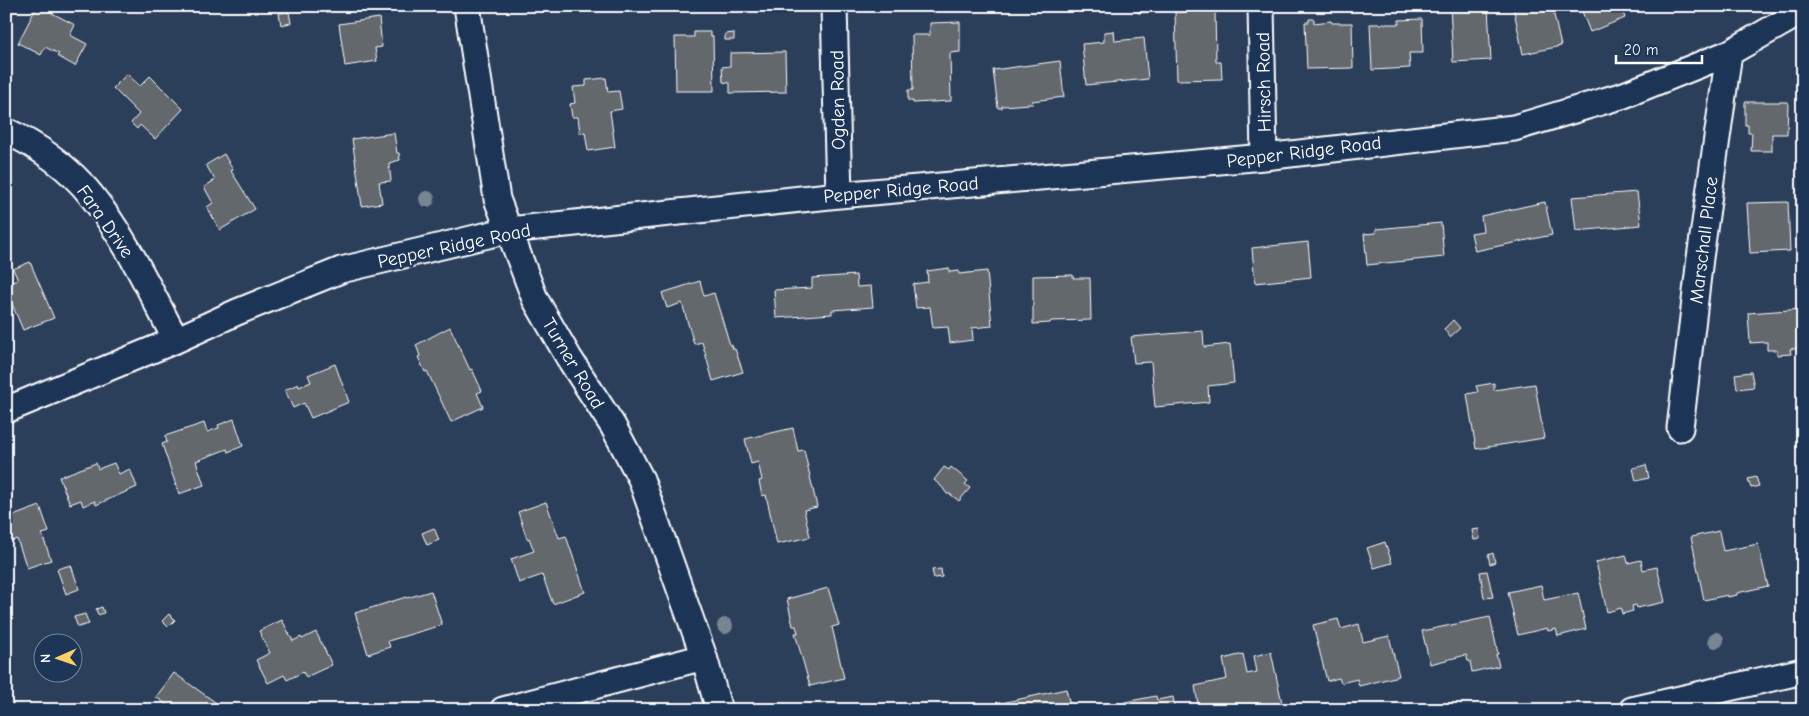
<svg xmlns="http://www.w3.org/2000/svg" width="1809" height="716" font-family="'Comic Neue',sans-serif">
<rect width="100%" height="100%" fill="#2b3f5b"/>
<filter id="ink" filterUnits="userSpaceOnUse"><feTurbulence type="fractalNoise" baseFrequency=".02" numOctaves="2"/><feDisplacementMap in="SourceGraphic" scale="10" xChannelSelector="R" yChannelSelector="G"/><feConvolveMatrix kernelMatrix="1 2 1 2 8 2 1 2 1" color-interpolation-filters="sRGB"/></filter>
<g filter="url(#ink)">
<path fill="#63686d" stroke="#fff" d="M37 6H56L52 13 75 25 70 35 87 44 75 66 57 56 59 54 45 47 41 55 18 43Z
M724 6H735V10H724Z
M1137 6H1161V10L1138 13Z
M1185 6H1201V12L1215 11 1216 62H1221L1222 79 1177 80 1175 12H1185Z
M1450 6H1473V9L1488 8 1491 60 1453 62Z
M1513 6H1552L1561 46 1523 54Z
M1580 6H1621L1625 18 1590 32Z
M289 12 291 23 281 25 279 13Z
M379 18 382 47 375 48 377 61 345 66 339 24Z
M1309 19H1314V23L1331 21 1332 23H1352L1353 68 1307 69 1305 22H1309Z
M1422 19 1423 53H1409L1410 68 1372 70 1370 24H1399V20Z
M960 22V52L950 53 951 101 913 103V101H908V90H913L912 35H930V23Z
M1114 31 1115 41 1144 38 1148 79 1086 85 1082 44 1104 42V32Z
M694 32H710V36H713L714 91H676L675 37H694Z
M734 33V40H725V34Z
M785 52 786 92 730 93V83L723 82 722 67 730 66V53Z
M1060 61 1064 97 1032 101 1033 104H1030L1002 106V108H998L993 70Z
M127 74 140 86 150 76 183 109 155 139 140 125 137 129 131 123 139 114 113 88Z
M606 78 608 92 619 91 622 109 610 111 615 147 588 151 585 132 580 133 578 117H572L570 104 575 103 573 87 586 86V80Z
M1745 102H1788L1787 134H1772V151H1751L1752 133H1748V125H1745Z
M394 133 397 153H399L400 160 389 163 391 181 379 182 382 203 362 206 352 139Z
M224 154 233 170 231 171 255 209 220 230 207 207 213 203 204 187 215 180 206 165Z
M1637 192 1641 225 1576 231 1572 197Z
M1545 202 1552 235 1475 251 1471 233 1483 231 1481 216Z
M1788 202 1790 251 1750 253 1747 203Z
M1441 223 1444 257 1367 265 1364 234 1376 233V229Z
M1308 242 1311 277 1255 283 1252 248Z
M30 262 54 318 23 330 6 290V284L18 280 13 269Z
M949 268V272L959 271V274L987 271 992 326 972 328 973 340 950 343 948 327 933 328 930 307 916 308 913 284 928 282 927 271Z
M856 275 857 287 871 286 873 307 832 310V314L776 318 774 290 812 288V278Z
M1073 275V278H1090L1091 320 1051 321 1050 323 1033 324V276Z
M700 281 704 296 714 293 730 345H732L733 349H735L743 372 713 381 702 342 694 344 682 303 667 308 662 293Z
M1803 309V348L1790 349 1791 354 1777 355V350H1767V342L1750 343 1748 313Z
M1453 320 1460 328 1450 337 1444 329Z
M450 327 470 370 472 369 482 391 477 393 483 407 451 422 427 371 425 372 418 357 420 356 416 345Z
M1203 331 1204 347 1230 344 1234 383 1208 386 1209 402 1155 407 1151 362 1134 363 1131 337Z
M335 364 349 402 311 418 304 403 293 408 285 390 298 384 299 387 311 382 308 375Z
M1751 372 1754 387 1737 389 1735 374Z
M1494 383V390L1535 384 1544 438 1476 449 1467 394 1478 392 1476 386Z
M1800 395H1803V456Z
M234 419 243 446 228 452 227 449 196 461 204 485 179 494 162 444 167 442 165 436 204 423 207 432 219 428 218 425Z
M793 428 798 451 804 450 817 507 804 510 810 537 777 544 766 495 762 496 759 481 762 480 758 462 751 464 745 439Z
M96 463 98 469 114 463 119 474 130 469 137 487 96 505 95 501 83 506 81 500 70 504 59 477Z
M1646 465 1649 478 1636 481 1633 468Z
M944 467 949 470 951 467 968 481 965 484 970 488 959 501 950 494H947L942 487 934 480Z
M1756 477 1759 486 1751 488 1748 479Z
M546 502 559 538 566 536 585 592 553 604 542 575 519 583 511 559 534 551 529 538 527 539 518 512Z
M10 505 13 516 40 506 49 532 42 534 51 560 27 568 17 539 6 543V506Z
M434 528 439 540 427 545 422 533Z
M1479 529 1480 539 1474 540 1472 530Z
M1719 531 1723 551 1758 544 1768 586 1737 593V595L1728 597V595L1704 600 1691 537Z
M1385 542 1392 563 1374 568 1367 548Z
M1493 553 1495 562 1490 564 1488 555Z
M1626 555 1628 563 1641 560 1643 570 1657 567 1665 602 1637 608 1636 605 1632 606 1633 611 1622 614 1621 608 1607 612 1596 562Z
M71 565 79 589 66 594 57 569Z
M941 569 942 577 934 578 932 570Z
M1487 571 1493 597 1484 598 1480 572Z
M1541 585 1544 600 1578 593 1586 629 1558 636 1556 629 1548 631 1547 628 1518 635 1508 592Z
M828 588 839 625 832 627 844 678 810 686 795 633H798L796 626H793L787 599Z
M431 591 442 625 388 641 390 647 368 654 355 613 406 597 407 598Z
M102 607 104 613 98 615 96 609Z
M85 614 89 624 78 627 74 617Z
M169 614 175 620 168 627 162 621Z
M1490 617 1498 654H1496L1499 666 1472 672 1470 661H1468L1466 655 1430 664 1422 631Z
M1338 619 1341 629 1359 624 1363 642 1389 636 1399 676 1359 686 1357 679 1341 683 1339 678 1327 681 1313 625Z
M282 620 293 641 301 637 302 639 316 632 332 665 306 677 303 672 287 680 284 675 268 683 256 660 270 653 259 631Z
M1271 652 1282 703 1248 710H1199L1195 686 1227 679 1223 659 1243 654 1247 674 1257 672 1254 656Z
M174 673 222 707 220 710H161L166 704 156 697Z
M1066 689 1071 710H989L988 706Z
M1156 696 1157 700 1173 697 1175 710H1126L1125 702Z"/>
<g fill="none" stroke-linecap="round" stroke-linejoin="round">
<g stroke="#fff" stroke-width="29">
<path id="street" d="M467 6 497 199 535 299 569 358 613 426 641 479 704 657 719 710
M834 6 839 195
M1261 6 1264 157
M6 131C37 145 70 168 91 195 126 238 150 291 176 340
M6 410 176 340 237 312 341 270 509 230 839 195 1264 157 1514 128 1624 95 1729 53 1803 11
M1680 428 1700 258 1729 53
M503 710 704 657
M1632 710 1803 671"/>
</g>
<use href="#street" stroke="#1d3557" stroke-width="25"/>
</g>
<g fill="#778692">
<circle cx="427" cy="199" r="8"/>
<circle cx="725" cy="626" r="8"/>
<circle cx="1716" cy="640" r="8"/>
</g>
</g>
<g text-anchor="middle" stroke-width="4.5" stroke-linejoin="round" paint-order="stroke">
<g font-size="19" fill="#fff" stroke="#1d3557">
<text transform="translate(1263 82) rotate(-91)" y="7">Hirsch Road</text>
<text transform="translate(837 100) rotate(-91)" y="7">Ogden Road</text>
<text transform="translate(1304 151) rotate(-7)" y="7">Pepper Ridge Road</text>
<text transform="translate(901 189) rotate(-5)" y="7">Pepper Ridge Road</text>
<text transform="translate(106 221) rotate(55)" y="7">Fara Drive</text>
<text transform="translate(1703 240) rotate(-83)" y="7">Marschall Place</text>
<text transform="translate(454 245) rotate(-12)" y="7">Pepper Ridge Road</text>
<text transform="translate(574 363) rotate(59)" y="7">Turner Road</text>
</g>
</g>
<rect width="1809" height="716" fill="none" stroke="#1d3557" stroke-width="25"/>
<rect x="12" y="12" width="1784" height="691" fill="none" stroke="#fff" stroke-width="2" filter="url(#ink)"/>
<g transform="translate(58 658) rotate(268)"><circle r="24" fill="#1d3557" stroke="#77869a"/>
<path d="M0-4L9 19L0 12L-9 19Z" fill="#ffd166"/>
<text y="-8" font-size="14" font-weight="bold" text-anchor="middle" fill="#ffffff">N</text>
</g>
<path d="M1616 55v8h86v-8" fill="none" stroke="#ffffff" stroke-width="2.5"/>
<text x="1624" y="55" font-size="15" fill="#ffffff" stroke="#1d3557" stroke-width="4" paint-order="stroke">20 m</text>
</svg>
